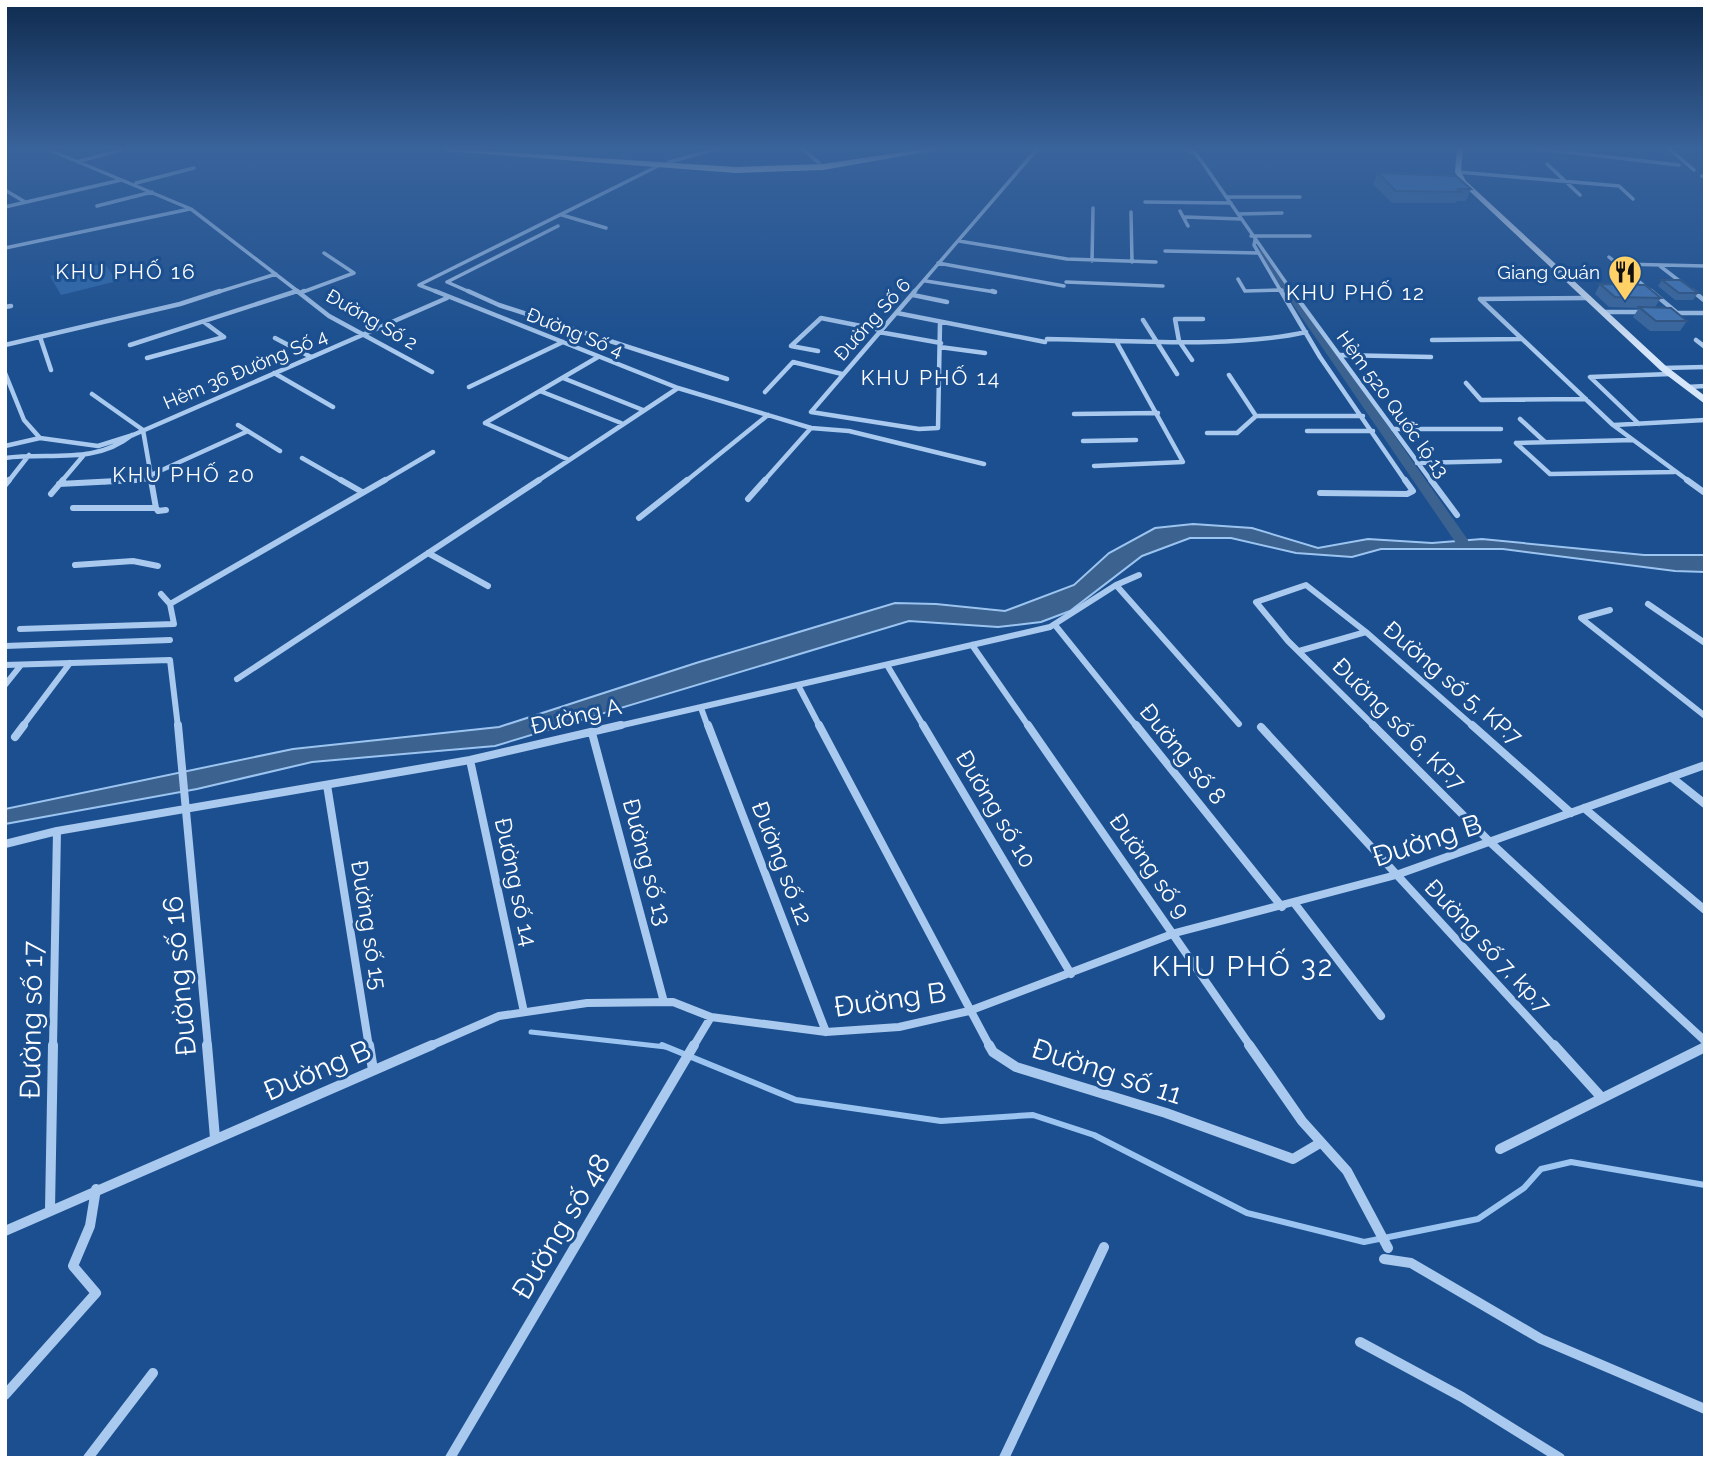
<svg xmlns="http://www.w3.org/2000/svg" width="1710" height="1463" font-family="Raleway,sans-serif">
<rect width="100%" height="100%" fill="#1b4f8f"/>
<path fill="#2e69ad" d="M104 263 117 281 61 295 50 276Z"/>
<path fill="#3c6290" stroke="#9cc4f0" stroke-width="2" d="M1193 524 1252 528 1318 548 1368 539 1432 543 1482 539 1644 555H1705V572L1675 571 1503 549H1381L1352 557 1296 553 1231 538H1190L1142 556 1070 611 1041 622 998 627 909 621 495 746 312 762 197 789 5 824V809L293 749 499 727 696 663 895 603 936 604 1005 611 1074 585 1109 553 1155 528Z"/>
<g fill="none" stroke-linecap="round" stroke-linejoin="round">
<path stroke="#9cc4f0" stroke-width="5" d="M531 1032 666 1047"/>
<path stroke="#9cc4f0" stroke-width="6" d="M662 1045 796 1100 941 1121 1033 1115 1094 1135 1247 1213 1364 1242 1478 1219 1524 1188 1541 1169 1571 1162 1705 1185"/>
<path fill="#3c6290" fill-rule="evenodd" d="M1258 250H1264L1468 540V546H1458L1257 252Z"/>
<path stroke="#a9c9ee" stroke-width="3.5" d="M45 148 191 209 300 293
M1179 148 1194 152 1202 162 1293 293
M1531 148 1679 165
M1668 148 1694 170
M803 149 819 163
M80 161 121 150
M669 162 720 148
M1547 164 1580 195
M1458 172 1619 186 1633 199
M1702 176 1705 177
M136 183 194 168
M5 190 25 202
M1226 197H1300
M1145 202 1231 203
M97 206 152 192
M5 207 121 180
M1180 211 1188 226
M1131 212 1132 262
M1238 214 1282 213
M562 215 606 228
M1185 217 1241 219
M1251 236H1310
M1255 240 1254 245 1282 293
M959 241 1067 259 1156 262
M5 248 190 209
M1165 251 1258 253
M324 253 354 273
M1609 257 1653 293
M1092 261 1093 208
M938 263 1064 286
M1620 264 1705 266
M1660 266 1695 293
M1238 279 1245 291 1282 290
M926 281 995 292
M447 282 472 293
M447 282 558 226
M1066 282 1163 286
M419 285 440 293
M419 285 660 165
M215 293 276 274
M291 293 298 291
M300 293 354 273
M913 293 1038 148"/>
<path stroke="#a9c9ee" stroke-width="4.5" d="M297 291 329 316 432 372
M435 291 678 388 811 428 849 431 984 464
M468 291 499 305 727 379
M915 291 811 412 919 429 938 428 940 323
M992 291 995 292
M1281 291 1320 357 1406 482
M1292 291 1432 482
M1651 291 1676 312
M1693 291 1705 301
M300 293 304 291
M913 295 947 302
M1480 299 1613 425 1690 482
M1480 299 1589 298
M5 307 11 306
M1604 312H1645
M897 313 1045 342
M1668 313H1705
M1143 320 1177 374
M204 322 224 337
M879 332 941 343
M40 337 51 370
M275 338 311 357
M1047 339C1126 340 1231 349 1306 332
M1432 340 1521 339
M1696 340 1705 347
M5 345 180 304 220 291
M130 345 297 291
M940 347 985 353
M818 351 791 346 821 318 881 330
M1340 355 1431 357
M147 358 224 337
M1192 360 1179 341 1175 319H1203
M1663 368 1705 367
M5 373 24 420 40 438
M274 373 333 407
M1229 375 1256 416
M563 378 643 410
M1466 383 1481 400 1586 399
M469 387 563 342
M1687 387 1705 386
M540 391 621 423
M765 392 793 362 842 374
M92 394 143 430 152 482
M1074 414 1158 413
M1520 419 1545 442
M485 423 598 357
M485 423 567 459
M1639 424 1590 377 1670 374
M238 425 280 451
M1614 425 1705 420
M1393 429H1501
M1307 431H1373
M1207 433H1237L1256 416H1363
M1083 441 1136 440
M1516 443 1550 474 1674 472
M1516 443 1633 440
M5 446 40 438 98 446 133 435 447 298
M5 458C49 452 95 465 132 435
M302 458 344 482
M1417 463 1500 461
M1094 466 1183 462 1116 341
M151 475 248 431
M8 482 29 455
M61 482 83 456
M104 482 152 479
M382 482 433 452
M536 482 678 388
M685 482 768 415
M763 482 811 428"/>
<path stroke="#a9c9ee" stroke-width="6" d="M151 480 156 508 158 511 166 510
M341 480 362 492
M1431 480 1457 515
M1687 480 1705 493
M59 484 136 480
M5 485 9 480
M1320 493 1407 494 1413 491 1405 480
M51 494 63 480
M748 499 765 480
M73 508H156
M639 518 687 480
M428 553 488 586
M75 565 133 561 158 566
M1116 585 1239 724
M170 604 385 480
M1648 604 1705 643
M1610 610 1581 618 1705 716
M1055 625 1137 727
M20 629 174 624 170 604 161 594
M972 645 1029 727
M5 646 170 640
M1299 651 1366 632
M5 665 170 660 178 727
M887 665 924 727
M237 679 539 480
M5 685 21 665
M799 687 820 727
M701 708 708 727
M22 727 70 663
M614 727 1050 627 1116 585 1139 575
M1375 727 1288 641 1256 602 1306 585 1366 632 1474 727"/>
<path stroke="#a9c9ee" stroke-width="8" d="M178 725 208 1047
M708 725 826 1032
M819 725 990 1047
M923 725 1071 974
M1028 725 1251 1047
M1136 725 1282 907
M1373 725 1491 843 1705 1041
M1472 725 1571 813
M1261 727 1555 1047
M592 733 664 1002
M15 737 24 725
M470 760 524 1012
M1671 777 1705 804
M327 785 369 1047
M1584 808 1705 910
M5 844 57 831 470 760 621 725
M1295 904 1381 1016
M53 1047 57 831
M428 1047 499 1016 587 1003 673 1002 711 1017 826 1032 899 1027 969 1011 1175 933 1396 875 1705 765
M693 1047 711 1017"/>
<path stroke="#a9c9ee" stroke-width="10" d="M207 1045 215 1138
M369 1045 373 1070
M989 1045 993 1052 1016 1067 1166 1113 1293 1159 1320 1143
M1249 1045 1302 1121 1347 1171 1388 1248
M1554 1045 1602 1098
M1500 1149 1705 1047
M50 1209 53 1045
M5 1231 432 1045
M1384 1259 1411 1263 1541 1339 1705 1409
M1360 1342 1462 1397 1560 1458
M5 1395 96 1293 73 1266 90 1226 96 1189
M88 1458 153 1373
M450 1458 694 1045
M1004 1458 1104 1247"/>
<path fill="#a9c9ee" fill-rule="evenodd" d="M471 148H477L471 152 468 150Z"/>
<path fill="#d6e6fa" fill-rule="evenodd" d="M1457 148H1463L1461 172 1466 181 1666 366 1705 396V404L1660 370 1461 183 1455 172Z"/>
<path fill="#f8faff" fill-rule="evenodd" d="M442 148 736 167 823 164 929 148H948L823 170 736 173 446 151Z"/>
</g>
<path fill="#3a679d" d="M1378 173 1471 189 1466 201H1457L1456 203H1392L1373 184Z
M1662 280 1698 293 1693 300H1675L1658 286Z
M1600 284 1661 298 1655 307 1687 321 1680 331H1650L1633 317 1639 308 1609 307 1595 294Z"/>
<path fill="#4478b7" stroke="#305480" stroke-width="2" d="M1378 173 1456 176 1471 189H1458L1461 192 1396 191Z
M1662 280H1680L1698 293H1679Z
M1600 284 1645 285 1661 298 1615 297Z
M1639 307 1671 308 1687 321H1656Z"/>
<linearGradient id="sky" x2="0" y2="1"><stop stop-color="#0f2b4f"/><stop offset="0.42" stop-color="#39639b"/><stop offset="1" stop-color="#39639b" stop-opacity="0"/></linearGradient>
<rect width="1710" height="353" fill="url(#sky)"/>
<defs>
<g id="restaurant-pin" transform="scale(1.75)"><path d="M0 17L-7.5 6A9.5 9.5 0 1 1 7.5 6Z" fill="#ffd166" stroke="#1b4f8f"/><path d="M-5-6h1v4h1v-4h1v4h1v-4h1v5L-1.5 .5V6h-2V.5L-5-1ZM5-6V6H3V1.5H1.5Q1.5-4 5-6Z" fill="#111"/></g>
</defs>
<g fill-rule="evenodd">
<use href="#restaurant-pin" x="1625" y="272"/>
</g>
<g text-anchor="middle" stroke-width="6" stroke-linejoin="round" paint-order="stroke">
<g font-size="19" fill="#fff" stroke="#1b4f8f" text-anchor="end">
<text x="1600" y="279">Giang Quán</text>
</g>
<g font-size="19" fill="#fff" stroke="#1b4f8f">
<text transform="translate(372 319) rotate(30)" y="7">Đường Số 2</text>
<text transform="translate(872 319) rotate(-48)" y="7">Đường Số 6</text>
<text transform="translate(575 332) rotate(22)" y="7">Đường Số 4</text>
<text transform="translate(245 369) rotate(-23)" y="7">Hẻm 36 Đường Số 4</text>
<text transform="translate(1393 404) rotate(54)" y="7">Hẻm 520 Quốc lộ 13</text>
</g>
<g font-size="21" letter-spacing="2" fill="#fff" stroke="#1b4f8f">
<text x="126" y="279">KHU PHỐ 16</text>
<text x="1356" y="300">KHU PHỐ 12</text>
<text x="931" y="385">KHU PHỐ 14</text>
<text x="184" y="482">KHU PHỐ 20</text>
</g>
<g font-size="23" fill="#fff" stroke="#1b4f8f">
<text transform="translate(1453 683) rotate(41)" y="8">Đường số 5, KP.7</text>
<text transform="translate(576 716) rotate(-13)" y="8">Đường A</text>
<text transform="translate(1399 724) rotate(45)" y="8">Đường số 6, KP.7</text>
<text transform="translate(1183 754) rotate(51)" y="8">Đường số 8</text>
<text transform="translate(996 809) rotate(59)" y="8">Đường số 10</text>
<text transform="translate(647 862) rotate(75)" y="8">Đường số 13</text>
<text transform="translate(782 863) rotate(69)" y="8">Đường số 12</text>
<text transform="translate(1150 866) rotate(55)" y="8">Đường số 9</text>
<text transform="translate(516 882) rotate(78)" y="8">Đường số 14</text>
<text transform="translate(369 925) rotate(81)" y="8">Đường số 15</text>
<text transform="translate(1488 946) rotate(47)" y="8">Đường số 7, kp.7</text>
</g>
<g font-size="28" fill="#fff" stroke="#1b4f8f">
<text transform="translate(1427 840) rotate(-18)" y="10">Đường B</text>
<text transform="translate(179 976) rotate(-95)" y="10">Đường số 16</text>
<text transform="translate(890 999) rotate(-8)" y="10">Đường B</text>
<text transform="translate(31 1020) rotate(-89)" y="10">Đường số 17</text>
<text transform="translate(317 1070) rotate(-23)" y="10">Đường B</text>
<text transform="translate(1107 1071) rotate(18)" y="10">Đường số 11</text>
<text transform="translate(561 1226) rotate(-59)" y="10">Đường số 48</text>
</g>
<g font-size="28" letter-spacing="2" fill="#fff" stroke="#1b4f8f">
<text x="1243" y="976">KHU PHỐ 32</text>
</g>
</g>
<rect width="1710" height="1463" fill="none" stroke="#ffffff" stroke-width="14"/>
</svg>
